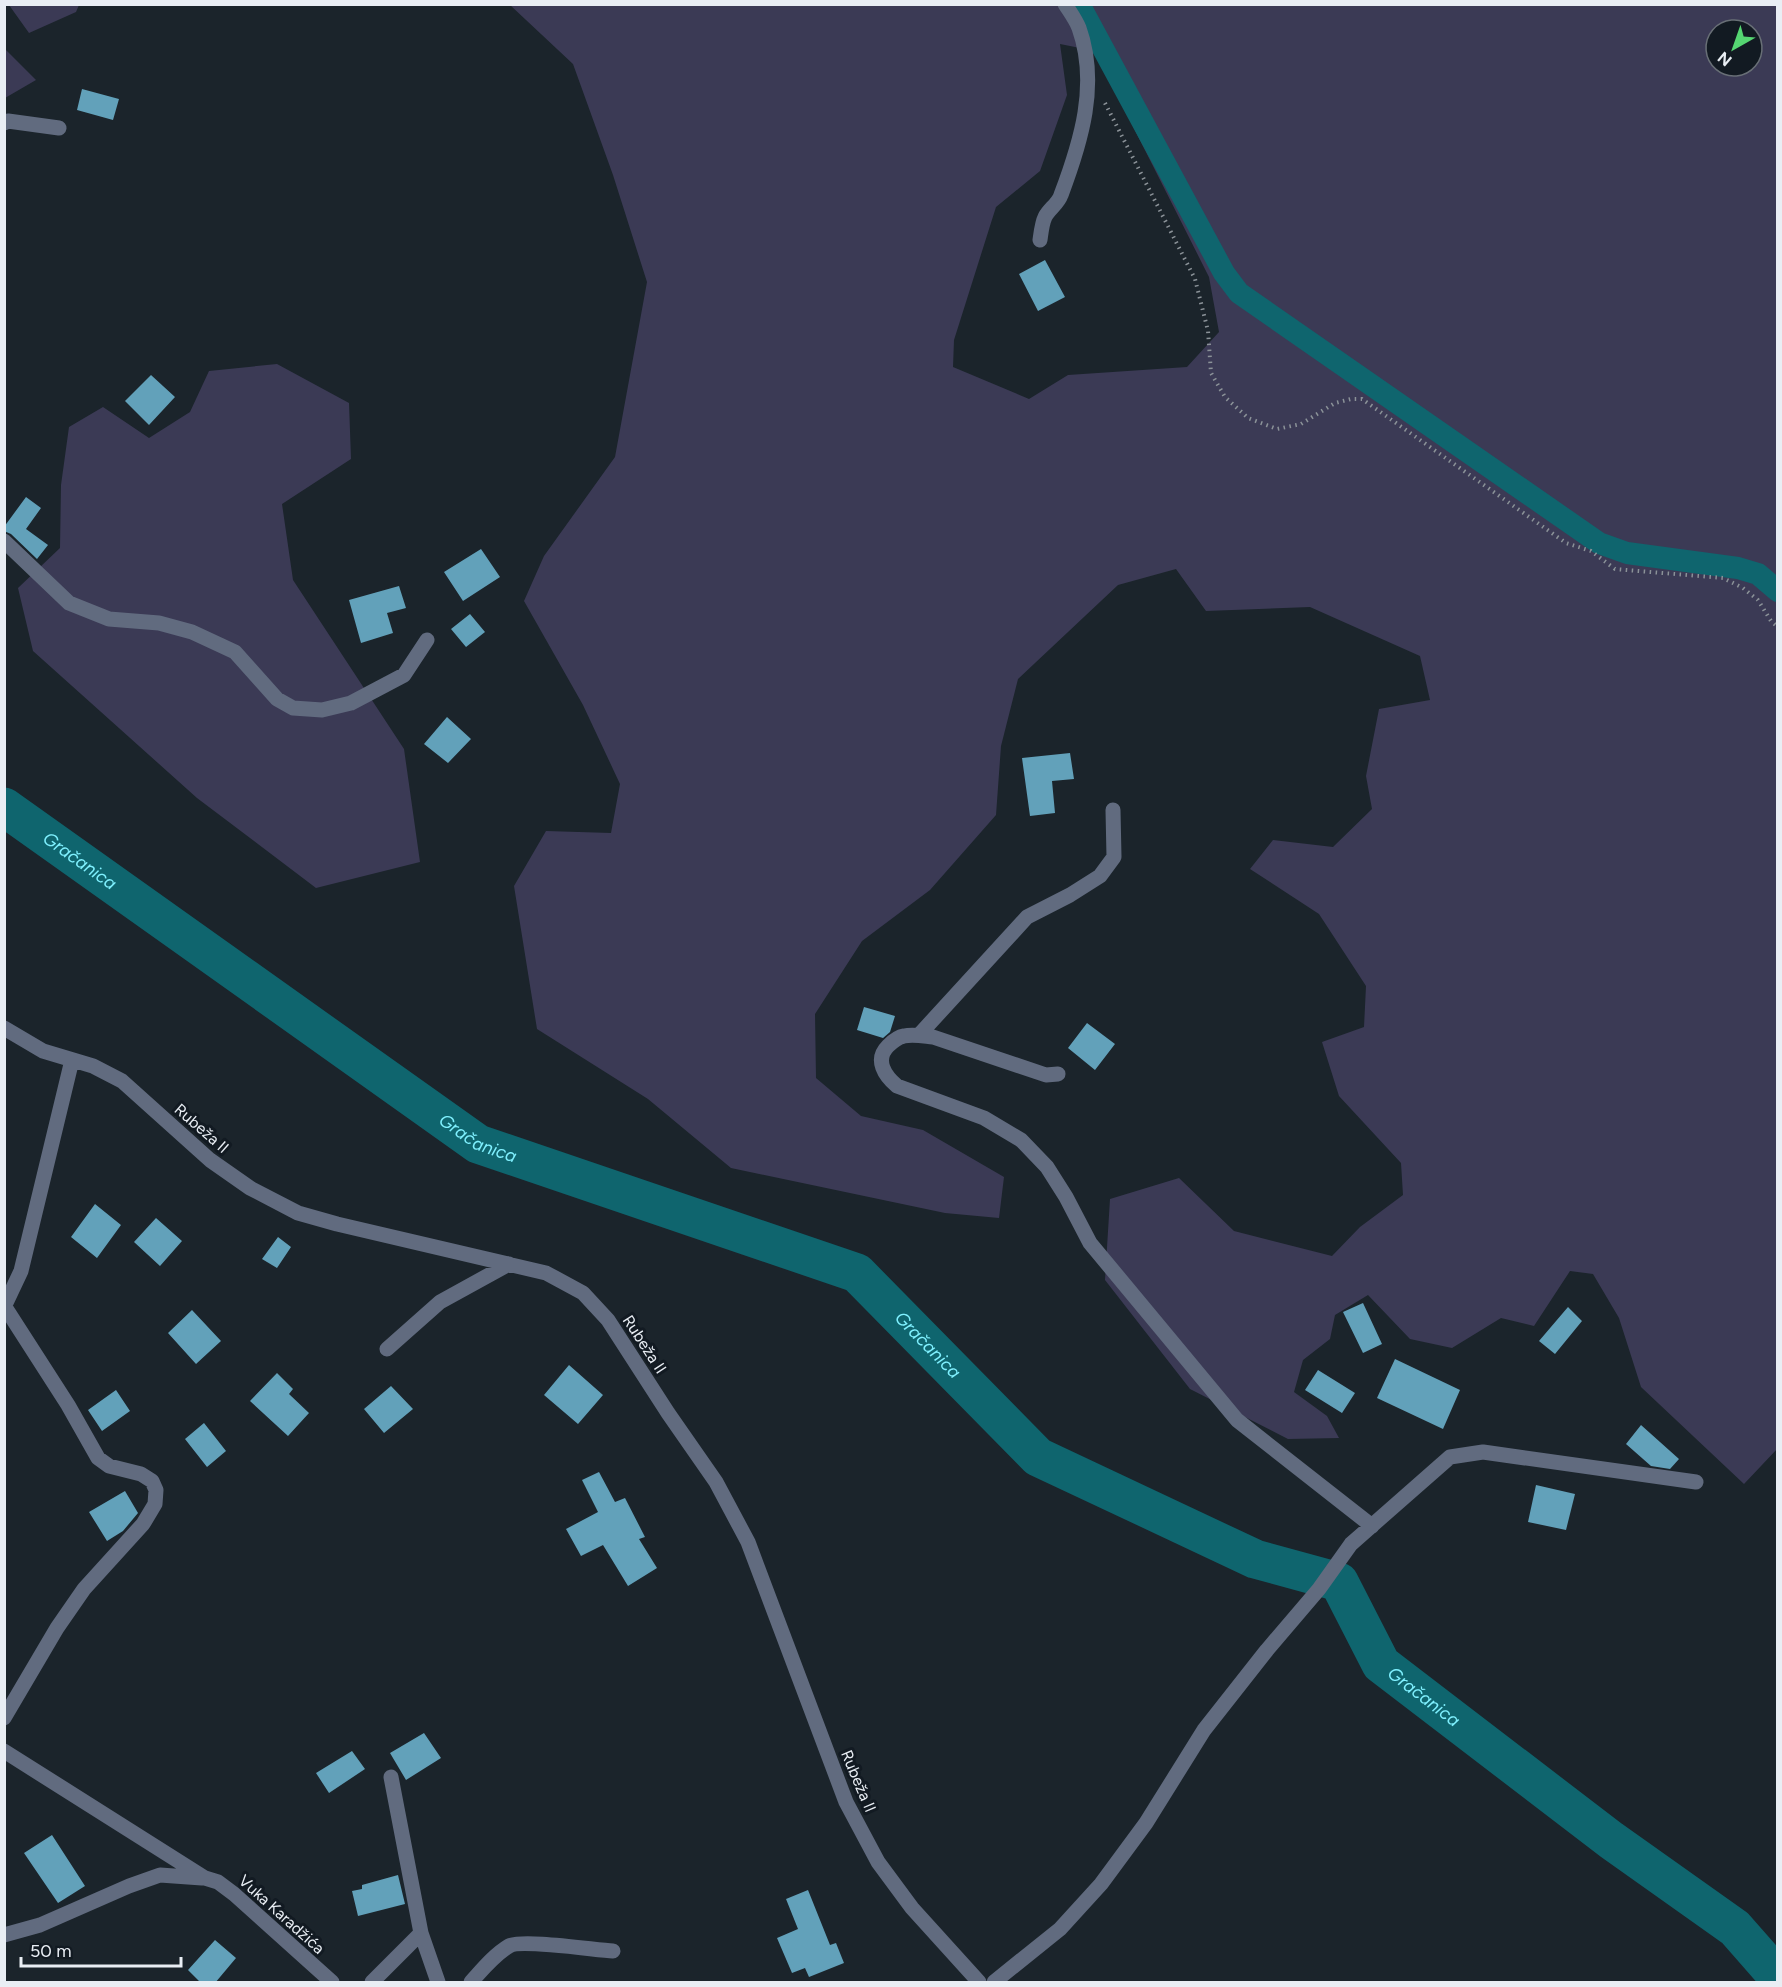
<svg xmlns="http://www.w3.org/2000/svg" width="1782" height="1987" font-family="Figtree,sans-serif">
<rect width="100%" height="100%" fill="#1b242b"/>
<path fill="#3b3a55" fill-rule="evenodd" d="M9 5H79L76 12 29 33Z
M510 5H1777L1778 1448 1744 1484 1641 1387 1619 1318 1593 1274 1570 1271 1534 1326 1501 1318 1452 1348 1410 1339 1368 1295 1335 1315 1330 1339 1303 1360 1294 1392 1327 1416 1339 1438 1288 1439 1190 1389 1105 1280 1110 1199 1179 1178 1234 1231 1332 1256 1360 1227 1403 1195 1401 1163 1339 1096 1322 1042 1364 1027 1366 986 1319 914 1250 869 1273 840 1333 847 1372 809 1366 776 1379 709 1430 700 1420 656 1310 607 1206 611 1176 569 1118 585 1018 679 1001 746 996 815 930 890 862 941 815 1014 816 1078 861 1116 923 1130 1004 1177 999 1218 945 1213 731 1168 648 1099 537 1029 514 886 546 831 611 833 620 784 583 705 524 601 544 556 615 457 647 282 613 175 573 64ZM1716 30H1752V66H1716ZM1060 44 1095 51 1209 277 1219 332 1187 367 1068 375 1029 399 953 367 954 340 996 207 1040 171 1067 95Z
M4 48 36 80 5 98H4Z
M277 364 349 403 351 459 282 504 293 580 404 749 420 862 316 888 197 798 33 651 18 588 60 548 61 485 69 427 103 407 149 438 190 412 209 371Z"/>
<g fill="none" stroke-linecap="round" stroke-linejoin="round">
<path stroke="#0f656e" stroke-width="22" d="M1079 4 1224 273 1239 293 1599 543 1627 553 1738 568 1758 574 1778 591"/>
<path stroke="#0f656e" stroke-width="39" id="s1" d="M4 807 478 1144 857 1273 1038 1457 1255 1559 1339 1582 1381 1664 1611 1840 1735 1928 1778 1977"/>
</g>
<path fill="#62a1ba" d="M82 89 119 99 113 120 77 110Z
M1045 260 1065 297 1038 311 1019 274Z
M151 375 175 397 149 425 125 401Z
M26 497 41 508 26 529 48 545 37 559 11 534 4 531V527Z
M481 549 500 577 463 601 444 572Z
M399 586 406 608 387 613 393 633 361 643 349 600Z
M470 614 485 632 466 647 451 629Z
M447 717 471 739 448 763 424 744Z
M1070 753 1074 779 1052 781 1055 813 1030 816 1022 758Z
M864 1007 895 1016 890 1032 883 1038 857 1030Z
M1087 1023 1115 1044 1095 1070 1068 1048Z
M95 1204 121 1225 97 1258 71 1237Z
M156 1218 182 1241 160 1266 134 1242Z
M278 1237 291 1247 277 1268 262 1259Z
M1363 1303 1382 1344 1363 1353 1343 1312Z
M1568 1307 1582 1321 1555 1354 1539 1341Z
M192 1310 221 1341 196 1364 168 1333Z
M1395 1359 1460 1390 1443 1429 1377 1398Z
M569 1365 603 1395 578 1424 544 1395Z
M1318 1370 1355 1393 1342 1413 1305 1390Z
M277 1373 293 1389 289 1394 309 1413 288 1436 250 1401Z
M391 1386 413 1409 384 1433 364 1409Z
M116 1390 130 1411 102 1431 88 1410Z
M204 1423 226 1451 207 1467 185 1439Z
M1641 1425 1679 1459 1670 1469 1651 1466 1626 1444Z
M599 1472 615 1502 625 1498 645 1537 639 1539 657 1568 628 1586 603 1545 581 1556 566 1529 598 1512 582 1480Z
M1536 1485 1575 1494 1566 1530 1528 1522Z
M125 1491 138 1513 123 1531 107 1541 89 1512Z
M424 1733 441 1758 406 1780 390 1753Z
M352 1751 365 1769 329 1793 316 1773Z
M52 1835 85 1886 58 1903 24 1853Z
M398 1875 405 1904 358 1916 352 1891 362 1889V1885Z
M808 1890 830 1945 836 1943 844 1963 809 1977 805 1968 792 1973 777 1938 798 1929 786 1899Z
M215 1940 236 1958 215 1983H201L188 1970Z"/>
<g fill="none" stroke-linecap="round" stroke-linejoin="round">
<path stroke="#8b9298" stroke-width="4" stroke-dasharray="1.5 4.5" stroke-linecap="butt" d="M1105 103 1195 279 1208 331 1211 373 1225 397 1248 418 1277 429 1301 424 1335 403 1351 399H1362L1566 543 1591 551 1615 569 1723 578 1743 588 1758 600 1771 621 1778 627"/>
<path stroke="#616b7f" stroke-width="15" d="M4 123 8 121 59 128
M1040 240C1041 233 1042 223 1045 217 1049 209 1058 204 1061 195 1081 142 1099 84 1079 28 1076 20 1070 12 1065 4
M4 541 69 603 109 619 159 623 192 632 235 652 277 699 293 708 322 710 351 703 404 675 427 640
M4 1028 43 1051 93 1066 122 1081 210 1160 250 1188 298 1213 337 1224 546 1273 583 1293 608 1320 668 1413 716 1482 748 1542 846 1802 878 1862 912 1908 979 1982
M919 1035 1027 917 1070 895 1100 876 1114 857 1113 810
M1058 1074 1046 1075 933 1037C923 1036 913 1034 904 1036 898 1037 892 1042 888 1046 874 1060 885 1076 897 1086L984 1118 1021 1140 1047 1167 1066 1197 1090 1243 1237 1420 1372 1526
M4 1307 21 1271 72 1060
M387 1349 440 1302 509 1264
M4 1718 57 1628 84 1589 143 1524 155 1504 156 1490 152 1481 141 1474 109 1466 98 1458 68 1405 5 1307
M4 1751 205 1878 218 1882 234 1894 332 1982
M421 1933 438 1982
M4 1935 40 1925 129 1886 160 1875 202 1878
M372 1982 421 1933 391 1777
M471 1982C482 1970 494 1955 509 1946 521 1939 595 1950 613 1951
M994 1982 1060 1929 1101 1884 1146 1823 1204 1730 1267 1650 1319 1589 1351 1544 1450 1457 1483 1452 1696 1482"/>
</g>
<g text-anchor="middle" stroke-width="6" stroke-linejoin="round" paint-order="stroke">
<g font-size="16" fill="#e9eef4" stroke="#121a22">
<text transform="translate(202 1128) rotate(41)" y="6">Rubeža II</text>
<text transform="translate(645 1344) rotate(57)" y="6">Rubeža II</text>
<text transform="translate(859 1781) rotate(67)" y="6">Rubeža II</text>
<text transform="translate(282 1914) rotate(42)" y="6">Vuka Karadžića</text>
</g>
<g font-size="18" font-style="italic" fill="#7ff0fe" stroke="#121a22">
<text dy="6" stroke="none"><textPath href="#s1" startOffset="93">Gračanica</textPath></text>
<text dy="6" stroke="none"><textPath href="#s1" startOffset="579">Gračanica</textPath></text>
<text dy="6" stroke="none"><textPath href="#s1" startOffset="1083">Gračanica</textPath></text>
<text dy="6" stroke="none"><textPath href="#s1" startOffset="1713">Gračanica</textPath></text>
</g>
</g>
<rect width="1782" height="1987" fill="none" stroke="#e9eef4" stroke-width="12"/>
<g transform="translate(1734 48) rotate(220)"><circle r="28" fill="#121a22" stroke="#686f76" stroke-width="1.5"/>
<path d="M0-4.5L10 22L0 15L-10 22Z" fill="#55d672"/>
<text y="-9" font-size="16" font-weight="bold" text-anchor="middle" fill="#e9eef4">N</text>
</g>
<path d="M21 1957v9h160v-9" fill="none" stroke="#e9eef4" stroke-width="3"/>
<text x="30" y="1957" font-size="18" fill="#e9eef4" stroke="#121a22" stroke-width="4.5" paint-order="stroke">50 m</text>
</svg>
